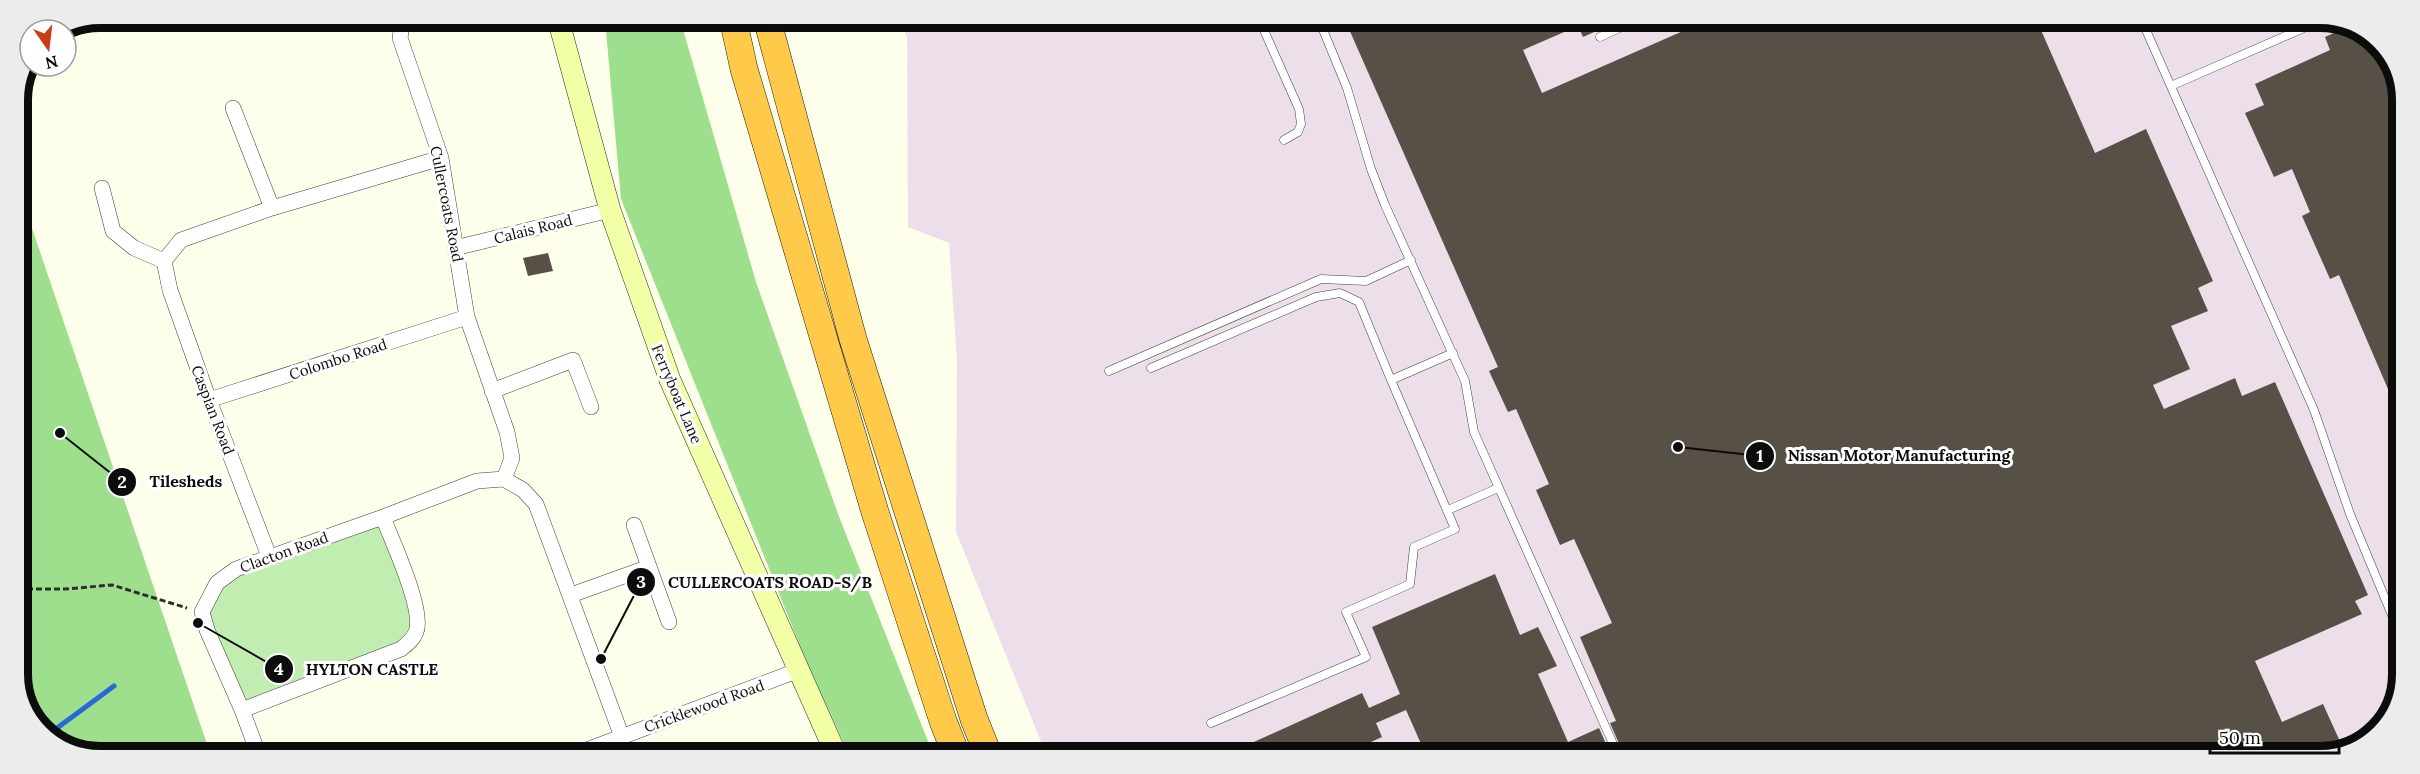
<svg xmlns="http://www.w3.org/2000/svg" width="2420" height="774" font-family="Lora,serif">
<rect width="100%" height="100%" fill="#feffeb"/>
<path fill="#ecdfea" d="M899,19L2341,21L2382,46L2402,94L2399,695L2370,739L2320,756L1046,754L956,532L957,361L949,243L908,227L907,37Z"/>
<path fill="#c1edb1" d="M383,517L417,608L412,640L242,710L204,605L217,583Z"/>
<path fill="#9edf8e" d="M605,19H680L756,282L838,514L933,754H849L808,666L621,199Z
M18,187L210,753H79L38,728L18,680Z"/>
<g fill="none" stroke-linecap="round" stroke-linejoin="round">
<path stroke="#2a67da" stroke-width="5" d="M49,734L114,686"/>
</g>
<path fill="#565047" d="M1345,20H1621L1583,37L1578,26L1523,50L1542,93L1708,20L2037,21L2095,153L2146,129L2213,281L2198,288L2208,311L2171,326L2190,369L2153,385L2164,409L2235,378L2242,396L2275,382L2368,595L2355,601L2362,614L2255,661L2282,722L2323,704L2343,748L2320,756L1624,755L1610,723L1616,721L1580,637L1612,623L1574,539L1560,545L1536,490L1549,484L1516,409L1508,412L1489,371L1498,367Z
M2349,26L2382,46L2402,94L2400,417L2339,275L2330,279L2302,216L2310,212L2292,169L2274,177L2245,113L2264,105L2255,84L2330,50L2325,37Z
M548,253L553,271L528,276L523,258Z
M1495,574L1520,635L1538,627L1557,666L1538,674L1568,742L1599,728L1611,755H1426L1406,710L1376,723L1382,737L1342,755H1225L1362,693L1369,708L1400,694L1372,627Z"/>
<g fill="none" stroke-linecap="round" stroke-linejoin="round">
<g stroke="#3f3f3f" stroke-width="9">
<path id="lane" d="M1259,19L1299,109L1301,124L1298,132L1284,140
M1319,20L1347,88L1371,169L1385,205L1465,381L1474,432L1618,755
M2142,21L2314,410L2350,514L2399,632
M1600,37L1637,20
M2171,86L2320,21
M1151,368L1316,297L1340,293L1359,302L1391,380
M1109,371L1321,279L1366,281L1411,260
M1448,510L1498,488
M1211,723L1366,657L1346,612L1410,584L1414,547L1455,529L1391,380L1453,353"/>
</g>
<g stroke="#3f3f3f" stroke-width="16">
<path id="street" d="M403,18L400,38L441,158L467,317L507,432L512,458L504,479
M233,108L272,208
M102,188L113,231L134,248L164,261
M455,248L610,210
M492,391L573,360L591,407
M209,400L467,317
M634,525L669,622
M269,556L209,400L170,290L164,261L181,240L272,208L441,158
M571,595L649,567
M242,710L401,649C407,644 413,640 416,632C425,611 392,541 383,517
M258,753L242,710L207,630L202,612L217,583L236,569L383,517L477,481L504,479L523,490L536,504L622,737
M576,754L799,670"/>
</g>
<g stroke="#2e2e2e" stroke-width="22">
<path id="secondary" d="M558,19L610,210L670,380L836,754"/>
</g>
<g stroke="#1d1d1d" stroke-width="28">
<path id="highway" d="M733,19L744,69L875,512L943,721L956,754
M767,19L853,339L974,719L988,754"/>
</g>
<path stroke="#2e2e2e" stroke-width="3" stroke-dasharray="6 3" stroke-linecap="butt" d="M18,589H65L112,585L187,608"/>
<use href="#lane" stroke="#fff" stroke-width="8"/>
<use href="#street" stroke="#fff" stroke-width="15"/>
<use href="#secondary" stroke="#f2ffa6" stroke-width="21"/>
<use href="#highway" stroke="#ffca49" stroke-width="27"/>
</g>
<g text-anchor="middle" dominant-baseline="central" stroke-width="6" stroke-linejoin="round" paint-order="stroke">
<g font-size="15" fill="#0c0c0c" stroke="#fff">
<text transform="translate(447 204) rotate(79)">Cullercoats Road</text>
<text transform="translate(533 229) rotate(-14)">Calais Road</text>
<text transform="translate(338 359) rotate(-18)">Colombo Road</text>
<text transform="translate(677 394) rotate(67)">Ferryboat Lane</text>
<text transform="translate(213 410) rotate(69)">Caspian Road</text>
<text transform="translate(284 552) rotate(-20)">Clacton Road</text>
<text transform="translate(704 706) rotate(-20)">Cricklewood Road</text>
</g>
</g>
<path d="M0 0H2420V774H0ZM100 28H2320A72 72 0 0 1 2392 100V674A72 72 0 0 1 2320 746H100A72 72 0 0 1 28 674V100A72 72 0 0 1 100 28Z" fill="#ececec" fill-rule="evenodd"/>
<path fill="none" stroke="#0c0c0c" stroke-width="8" d="M100 28H2320A72 72 0 0 1 2392 100V674A72 72 0 0 1 2320 746H100A72 72 0 0 1 28 674V100A72 72 0 0 1 100 28Z"/>
<path fill="none" stroke="#0c0c0c" stroke-width="2" d="M1678 447L1760 456M60 433L122 482M601 659L641 582M198 623L279 669"/>
<g fill="#0c0c0c" stroke="#fff" stroke-width="2">
<circle cx="1678" cy="447" r="6"/>
<circle cx="60" cy="433" r="6"/>
<circle cx="601" cy="659" r="6"/>
<circle cx="198" cy="623" r="6"/>
<circle cx="1760" cy="456" r="15"/>
<circle cx="122" cy="482" r="15"/>
<circle cx="641" cy="582" r="15"/>
<circle cx="279" cy="669" r="15"/>
</g>
<g font-size="18" text-anchor="middle" font-weight="bold" fill="#fff">
<text x="1760" y="462">1</text>
<text x="122" y="488">2</text>
<text x="641" y="588">3</text>
<text x="279" y="675">4</text>
</g>
<g font-size="16" text-anchor="middle" font-weight="bold" fill="#0c0c0c" stroke="#fff" stroke-width="6" stroke-linejoin="round" paint-order="stroke">
<text x="1899" y="461">Nissan Motor Manufacturing</text>
<text x="186" y="487">Tilesheds</text>
<text x="770" y="588">CULLERCOATS ROAD-S/B</text>
<text x="372" y="675">HYLTON CASTLE</text>
</g>
<g transform="translate(48 48) rotate(166)"><circle r="28" fill="#ffffff" stroke="#9e9e9e" stroke-width="1.5"/>
<path d="M0-4.5L10 22L0 15L-10 22Z" fill="#c93c17"/>
<text y="-9" font-size="16" font-weight="bold" text-anchor="middle" fill="#0c0c0c">N</text>
</g>
<path d="M2210 744v9h129v-9" fill="none" stroke="#0c0c0c" stroke-width="3"/>
<text x="2219" y="744" font-size="18" fill="#0c0c0c" stroke="#ffffff" stroke-width="4.5" paint-order="stroke">50 m</text>
</svg>
